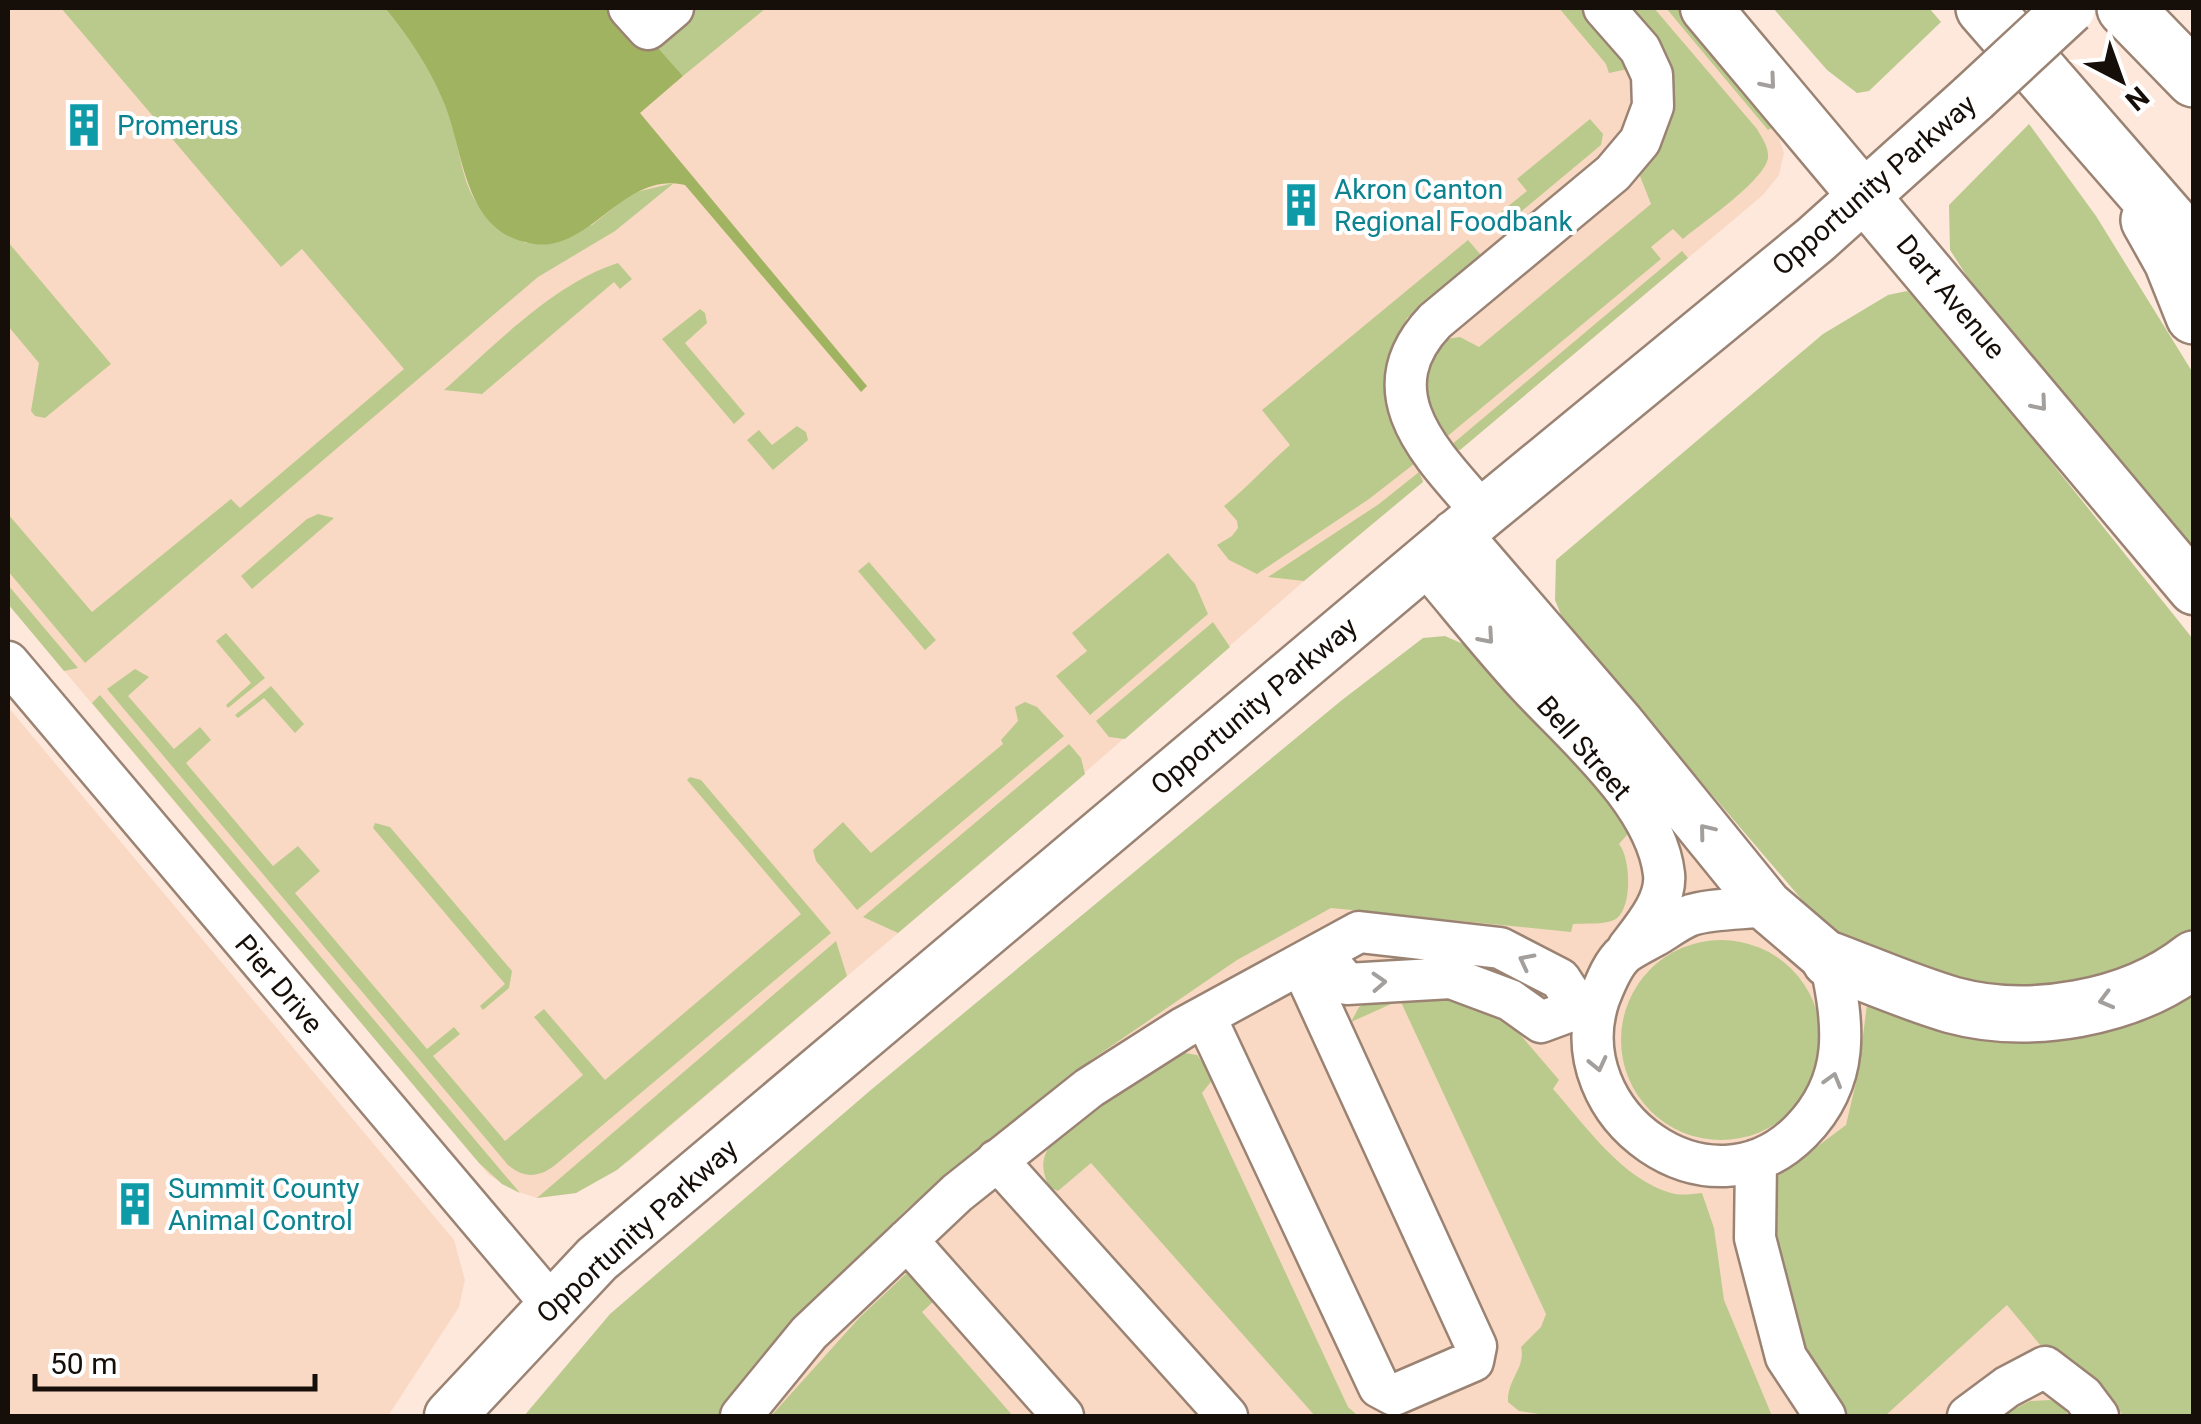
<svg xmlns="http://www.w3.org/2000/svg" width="2201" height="1424" font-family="Roboto,sans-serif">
<rect width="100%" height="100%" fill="#fde8db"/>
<path fill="#fad9c4" d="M8,8H1678L1775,126L1784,153L1779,175L1763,195L1304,581L995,851L629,1161L576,1193L537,1198L516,1191L489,1175L8,604Z
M1511,631L1718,862L1909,998L2193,1416H559Z
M8,707L454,1240L465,1280L459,1307L388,1416H8Z"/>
<path fill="#baca8d" d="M61,8H385C408,36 430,66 444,100C469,165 452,206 526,243L592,225L632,193L674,183L615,231L538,277L85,663L8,571V514L92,612L231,499L240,508L404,369L302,249L281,267Z
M615,8H766L683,76L644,32Z
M1559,8H1581L1620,53L1628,69L1609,73L1606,64Z
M1628,8H1654L1757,129C1762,138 1769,147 1768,158C1764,181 1702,223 1683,239L1673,229L1651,247L1661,259L1444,439C1418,410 1423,369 1445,339L1460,337L1479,347L1651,204L1638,171C1654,138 1686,96 1669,58C1661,39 1642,23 1628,8Z
M1666,8H1678L1775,126L1768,130Z
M1773,8H1929L1941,22L1869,91L1857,93L1827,70Z
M1590,119L1603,134L1601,145L1499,230L1491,220L1527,191L1517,179Z
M2029,124L2096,216L2193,373V548L1997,323L1950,250L1949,205Z
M1468,240L1481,255L1407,318L1394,347L1389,412L1394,429L1414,464L1369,499L1257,574L1229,560L1217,545L1232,536L1238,528L1237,521L1224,506C1248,487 1267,465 1290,445L1262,410Z
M8,242L111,364L45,418L35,416L31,411L39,363L8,326Z
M1682,251L1688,258L1460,450L1450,446Z
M618,263L632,279L620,289L614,282L482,394L444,390C494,346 554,283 618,263Z
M1907,291L1922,301L2193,639V936L2151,963L1999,1001L1861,951L1820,921L1563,620L1555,600L1556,560L1823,334L1888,295Z
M700,309L705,313L707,323L685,343L745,414L734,424L662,339Z
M797,426L806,432L808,440L773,470L747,440L759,430L772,445Z
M1419,472L1423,482L1304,581L1268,577L1379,504Z
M318,514L334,518L252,589L241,576L307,519Z
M1168,553L1195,584L1208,614L1090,715L1056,676L1087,651L1072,633Z
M869,562L936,640L925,650L858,571Z
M8,585L78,668L64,671L8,604Z
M1213,622L1230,647L1125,739L1109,737L1096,721Z
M226,633L265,678L228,708L226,705L251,683L216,641Z
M1445,636L1486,654L1634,827L1619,844C1631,858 1633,911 1614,920C1604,925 1584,923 1573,924L1571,932L1331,908L1237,960L1091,1060L907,1209L790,1329L717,1416H524L610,1314L872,1089L1342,700L1423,638Z
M135,669L149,677L128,696L174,749L200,727L211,740L186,763L273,866L298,846L320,871L295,893L427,1049L454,1027L460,1034L433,1056L505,1141L583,1075L534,1017L544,1009L605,1080L801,914L687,780L690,777L701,780L831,933L554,1166C538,1178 523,1178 508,1165L107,689Z
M271,686L304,724L295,733L264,698L238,718L235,715Z
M100,695L520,1193L502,1184L479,1163L92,703Z
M1025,702L1037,707L1064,736L857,910L816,861L813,850L843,822L871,853L1003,744L1001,740L1018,721L1015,707Z
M1069,744L1081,758L1085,774L898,933L863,917Z
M375,823L390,827L512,971L509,988L483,1010L480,1006L505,984L373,828Z
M1621 1040a100 100 0 1 1 200 0a100 100 0 1 1-200 0Z
M836,941L847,976L617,1170L576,1193L537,1198Z
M2193,984V1416H2124L2081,1367L2041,1346L2007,1305L1885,1416H1838L1809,1372L1771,1228V1181L1846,1125L1858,1074L1868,997Z
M1386,989L1443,992L1523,1024L1518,1032L1559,1080L1553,1089C1586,1126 1622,1179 1671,1193C1681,1196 1692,1194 1702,1193L1714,1228L1724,1300L1772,1416H1552L1519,1411L1508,1402C1507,1379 1526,1368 1521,1347L1541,1327L1546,1314L1400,1000L1351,1022L1359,1007Z
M1185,1053L1197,1055L1214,1078L1202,1093L1348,1407L1356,1414L1368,1416H1315L1091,1163L1058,1191L1049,1187C1042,1170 1040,1160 1051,1144L1167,1056Z
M909,1271L936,1299L922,1312L1013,1416H771L860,1317Z
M2050,1400L2062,1405L2069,1416H2001L2030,1401Z"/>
<path fill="#a0b360" d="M385,8H615L644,32L683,76L640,113L867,386L861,392L685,185C624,170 591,252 534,244C461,234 465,148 442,98C428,65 408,36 385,8Z"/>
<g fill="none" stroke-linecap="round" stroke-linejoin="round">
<g stroke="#9b8374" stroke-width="45">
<path id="minor" d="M629,8L648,29L673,8
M1483,513C1434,456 1366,394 1435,321L1613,173L1640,141L1653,106L1652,75L1640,49L1604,8
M1424,563C1459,604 1492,646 1528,685C1574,735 1656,803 1664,874C1667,901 1643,928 1628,948
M8,662L552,1305
M1767,906C1744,909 1714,908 1691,915C1680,919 1668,928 1658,934C1648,940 1635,946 1625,953C1612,964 1605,984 1599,999C1560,1115 1710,1224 1801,1131C1851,1080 1844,1025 1830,960
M1321,953L1347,984L1451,978L1510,1000L1541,1022L1579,1008L1596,1010
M1205,1016L1379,1387L1394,1395L1473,1361L1476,1346L1301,964
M997,1160L1227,1416
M1756,1160L1755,1238L1786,1357L1825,1416
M907,1240L1063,1416
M741,1416L809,1333L957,1193L1089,1088L1183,1028L1359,932L1500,948L1560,979L1579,1008
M1968,1416L2007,1387L2045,1367L2083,1396L2098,1416"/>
</g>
<g stroke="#9b8374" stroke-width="55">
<path id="major" d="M1706,8L2194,589
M1456,535L1619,724L1767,906L1830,960
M450,1416L597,1259L1483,513L1815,240L1973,98"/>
</g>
<g stroke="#9b8374" stroke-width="60">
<path id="highway" d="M1984,8L2194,249
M2125,8L2194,79
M2149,220L2172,261L2194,316
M1830,960C1870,975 1911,993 1952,1005C2029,1026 2131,1009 2194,959"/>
</g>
<use href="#minor" stroke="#fff" stroke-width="40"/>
<use href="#major" stroke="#fff" stroke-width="50"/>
<use href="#highway" stroke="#fff" stroke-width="55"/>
<g stroke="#9b8374" stroke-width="55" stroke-linecap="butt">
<path id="major-bridge" d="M1973,98L2070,8"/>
</g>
<use href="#major-bridge" stroke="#fff" stroke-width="50"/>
</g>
<defs><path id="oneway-chevron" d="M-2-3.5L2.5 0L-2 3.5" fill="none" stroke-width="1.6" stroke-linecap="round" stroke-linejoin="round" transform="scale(2.5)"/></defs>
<g stroke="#a29f9c">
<use href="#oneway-chevron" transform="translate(1769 82) rotate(50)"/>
<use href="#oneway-chevron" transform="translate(2040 404) rotate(50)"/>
<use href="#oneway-chevron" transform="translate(1487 637) rotate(49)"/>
<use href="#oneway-chevron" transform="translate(1706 831) rotate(-129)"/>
<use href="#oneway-chevron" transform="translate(1526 961) rotate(-153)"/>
<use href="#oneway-chevron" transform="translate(1379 982) rotate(-3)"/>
<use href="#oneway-chevron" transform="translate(2106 1000) rotate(165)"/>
<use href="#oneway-chevron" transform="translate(1598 1064) rotate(77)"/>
<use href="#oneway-chevron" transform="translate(1833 1080) rotate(-74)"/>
</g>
<defs>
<g id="building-bare" transform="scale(3.45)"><path d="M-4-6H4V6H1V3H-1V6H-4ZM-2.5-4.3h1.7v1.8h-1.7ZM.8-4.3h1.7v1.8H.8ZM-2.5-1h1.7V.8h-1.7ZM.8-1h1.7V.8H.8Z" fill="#0f9aa8" stroke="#fff" stroke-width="2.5" paint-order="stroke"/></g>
</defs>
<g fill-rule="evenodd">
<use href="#building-bare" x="84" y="125"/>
<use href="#building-bare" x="1301" y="205"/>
<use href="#building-bare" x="135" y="1204"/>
</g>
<g text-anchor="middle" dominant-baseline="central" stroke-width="8" stroke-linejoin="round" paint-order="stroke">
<g font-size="28" fill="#0d838f" stroke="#fff" text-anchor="start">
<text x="117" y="125">Promerus</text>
<text x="1334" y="189">Akron Canton<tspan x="1334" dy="32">Regional Foodbank</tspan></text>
<text x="168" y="1188">Summit County<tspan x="168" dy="32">Animal Control</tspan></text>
</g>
<g font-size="28" fill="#160e08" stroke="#fff">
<text transform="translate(1874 185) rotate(-41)">Opportunity Parkway</text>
<text transform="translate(1951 297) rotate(50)">Dart Avenue</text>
<text transform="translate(1254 706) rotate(-40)">Opportunity Parkway</text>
<text transform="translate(1584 748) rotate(49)">Bell Street</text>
<text transform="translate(279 984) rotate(50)">Pier Drive</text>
<text transform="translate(637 1231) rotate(-42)">Opportunity Parkway</text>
</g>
</g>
<rect width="2201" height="1424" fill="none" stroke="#160e08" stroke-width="20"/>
<g transform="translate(2121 80) rotate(139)" stroke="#ffffff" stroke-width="8" paint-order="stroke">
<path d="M0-8L18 38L0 25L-18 38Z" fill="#160e08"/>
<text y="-15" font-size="28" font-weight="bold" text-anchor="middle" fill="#160e08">N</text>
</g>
<path d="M35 1374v15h280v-15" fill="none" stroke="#160e08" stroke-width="5"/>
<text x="50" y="1374" font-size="30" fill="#160e08" stroke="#ffffff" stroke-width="8" paint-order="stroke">50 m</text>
</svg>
